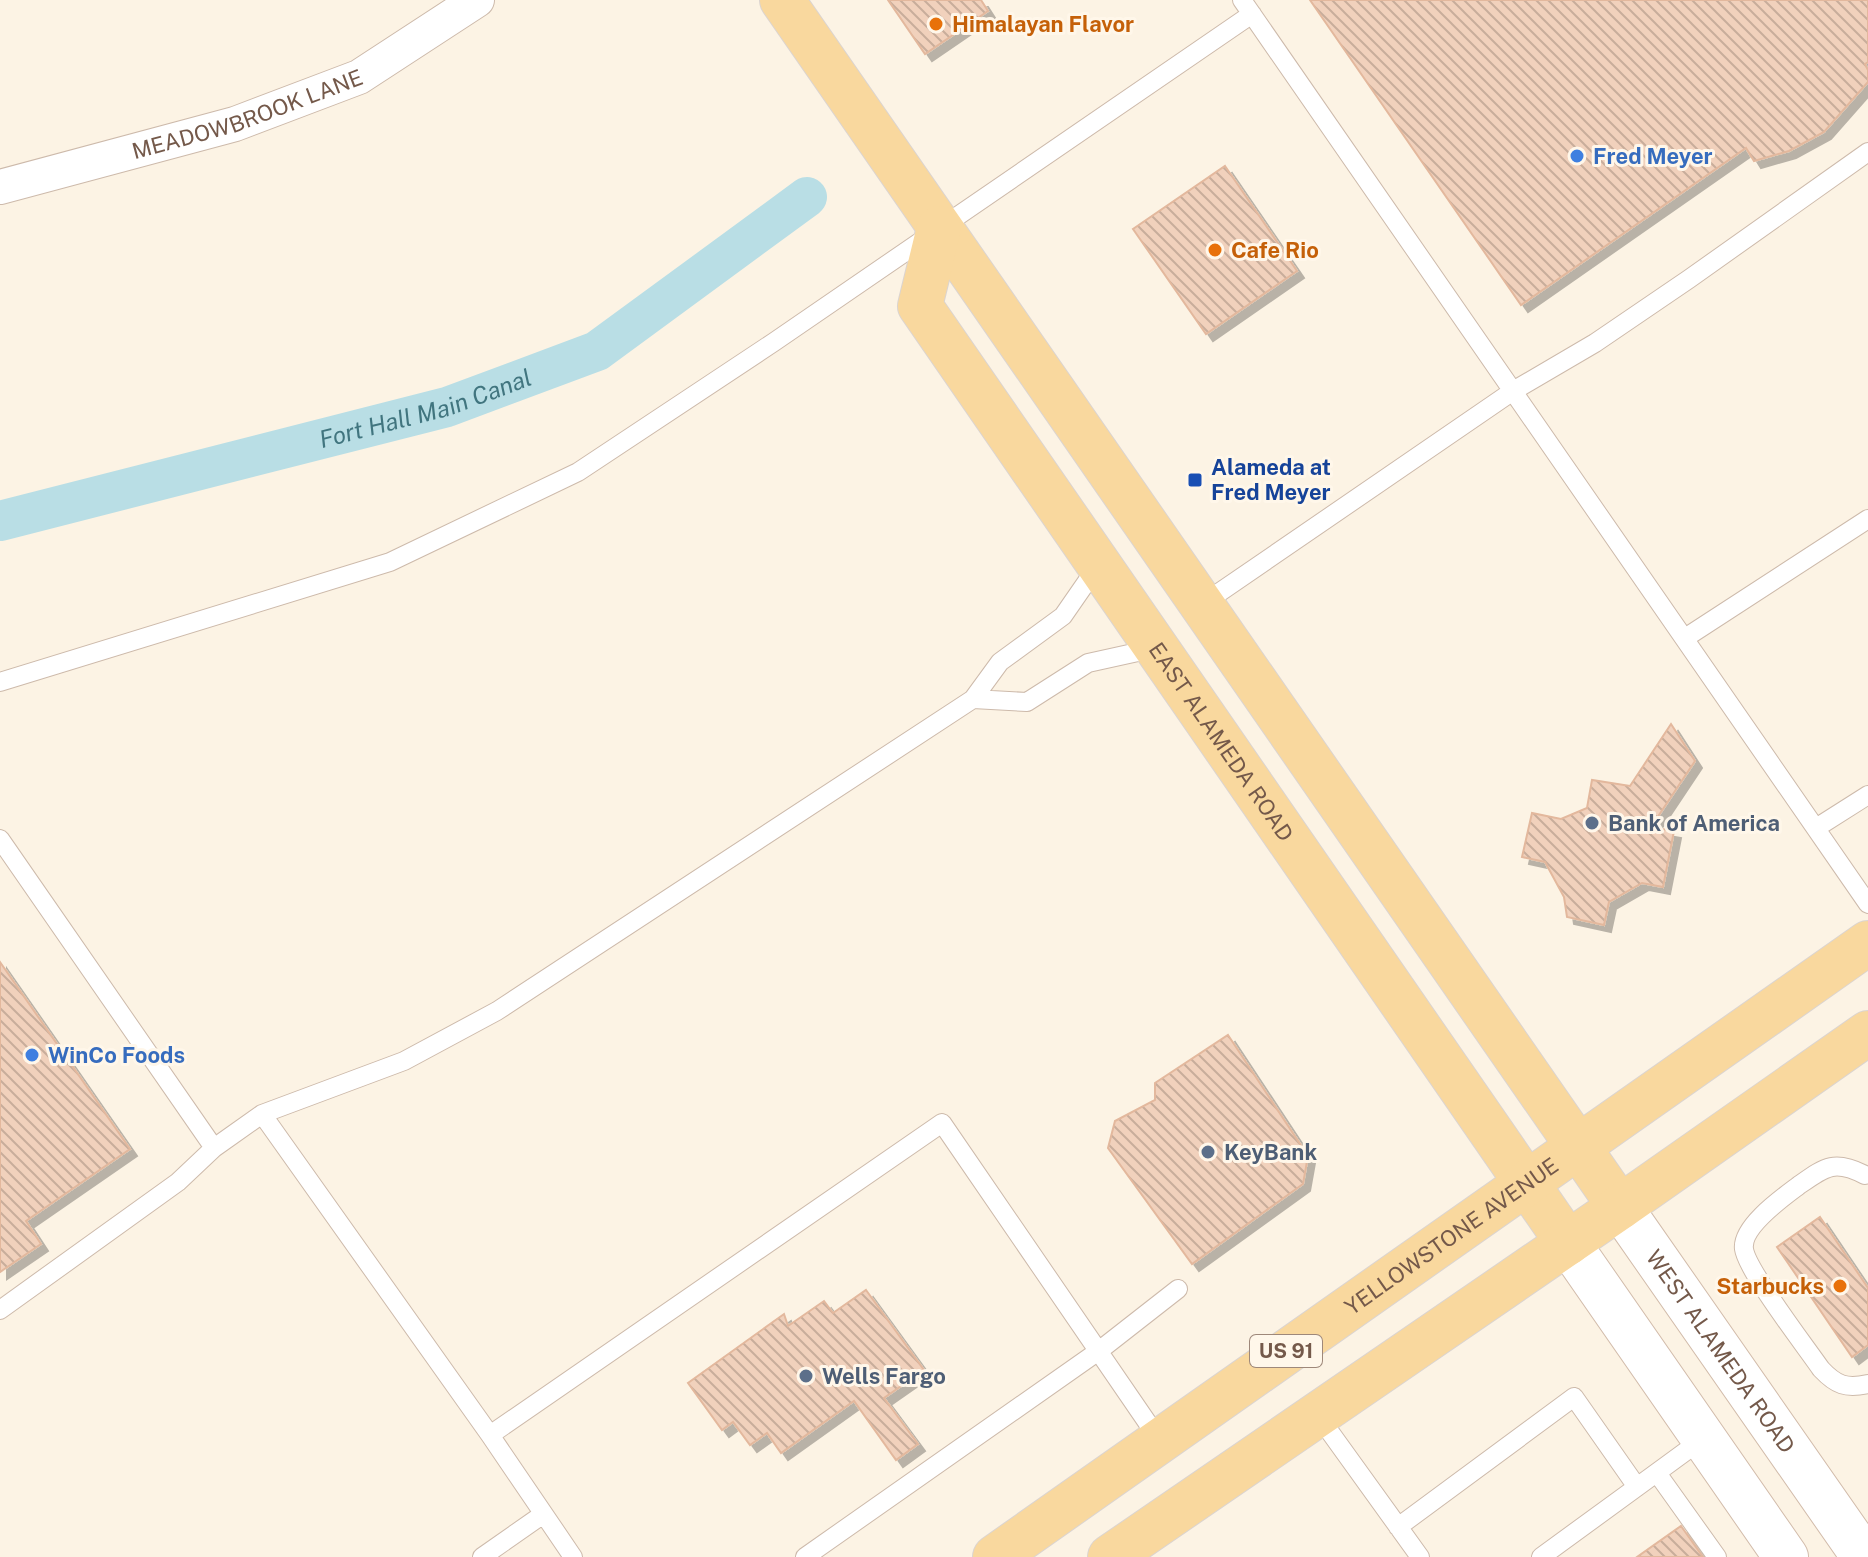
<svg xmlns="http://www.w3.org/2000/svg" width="1868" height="1557" font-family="'Public Sans',sans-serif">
<defs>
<pattern id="building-back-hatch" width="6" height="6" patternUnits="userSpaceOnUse" patternTransform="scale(2)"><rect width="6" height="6" fill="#f1d1bc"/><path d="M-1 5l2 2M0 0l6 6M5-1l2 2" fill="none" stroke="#c8ad9b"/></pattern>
<filter id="shadow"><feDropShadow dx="7" dy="7" stdDeviation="0" flood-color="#0004"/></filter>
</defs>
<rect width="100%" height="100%" fill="#fcf3e4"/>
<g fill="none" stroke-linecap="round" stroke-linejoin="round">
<path stroke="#b9dee5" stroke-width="40" id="s1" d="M0,521L447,407L597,351L807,197"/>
</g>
<path fill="url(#building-back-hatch)" stroke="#e3b89d" stroke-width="2" filter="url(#shadow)" d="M888,0H981L988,11L925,54Z
M1310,0H1868V62L1865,64L1868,70V82L1824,132L1789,151L1754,161L1746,148L1521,305Z
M1225,166L1297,271L1206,334L1133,229Z
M1671,724L1695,761L1651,827L1674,831L1663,887L1642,883L1609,902L1604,925L1567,917L1564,897L1545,862L1522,857L1532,813L1561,819L1587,808L1592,780L1630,786Z
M0,962L130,1149L26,1221L41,1244L0,1272Z
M1228,1035L1308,1156L1303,1184L1192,1264L1108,1148L1115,1121L1155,1100V1083Z
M1820,1217L1868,1288V1345L1852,1357L1777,1247Z
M866,1290L924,1370L884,1398L918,1444L896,1460L854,1401L781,1453L767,1433L750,1445L733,1422L722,1430L688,1383L784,1314L788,1326L824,1301L833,1313Z
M1681,1526L1703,1557H1637Z"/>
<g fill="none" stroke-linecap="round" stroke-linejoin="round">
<g stroke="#cdbaab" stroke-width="20">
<path id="service" d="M1242,0L1868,904
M1201,605L1513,391L1595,343L1689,279L1868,152
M1685,638L1868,519
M0,682L390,562L578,472L774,342L1252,14
M973,699L1027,702L1088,663L1156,648
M1816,828L1868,795
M0,839L214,1148
M262,1114L490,1435L573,1557
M1865,1175C1834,1159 1825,1167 1798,1186C1782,1198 1741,1227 1744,1249C1747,1271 1806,1347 1821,1369C1836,1385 1846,1389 1868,1384
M0,1310L178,1182L214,1148L262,1114L404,1061L497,1011L973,699L1000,662L1063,616L1099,564
M1317,1414L1420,1557
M490,1435L942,1123L1160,1441
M1657,1473L1717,1557
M1398,1527L1574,1397L1637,1487L1704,1438
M482,1557L542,1515
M805,1557L1100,1350L1178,1289
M1541,1557L1637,1487"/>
</g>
<g stroke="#cdbaab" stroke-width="36">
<g id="minor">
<path id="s2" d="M0,187L235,124L359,77L477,0"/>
</g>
</g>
<g stroke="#d2bcab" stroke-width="46">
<g id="secondary">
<path id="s3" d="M1620,1207L1864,1557"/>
<path d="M1568,1243L1786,1557"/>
</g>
</g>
<g stroke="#dbd4d0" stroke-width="46">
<g id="primary">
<path d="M782,0L1620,1207"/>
<path id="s4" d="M939,228L920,306L1568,1243"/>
<path id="s5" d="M995,1557L1868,943"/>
<path d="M1110,1557L1620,1207L1868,1033"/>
</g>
</g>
<use href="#service" stroke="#fff" stroke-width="18"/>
<use href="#minor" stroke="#fff" stroke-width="34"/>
<use href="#secondary" stroke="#fff" stroke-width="44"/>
<use href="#primary" stroke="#f9d89e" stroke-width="44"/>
</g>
<g fill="#e8710a" stroke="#fff7ea" stroke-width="3">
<circle cx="936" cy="24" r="8"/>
<circle cx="1215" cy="250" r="8"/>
<circle cx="1840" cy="1286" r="8"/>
</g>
<g fill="#3f7fe0" stroke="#fff7ea" stroke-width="3">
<circle cx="1577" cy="156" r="8"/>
<circle cx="32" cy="1055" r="8"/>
</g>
<rect fill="#1a4fb4" stroke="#fff7ea" stroke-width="3" x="1187" y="472" width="16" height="16" rx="4"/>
<g fill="#5c6f8a" stroke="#fff7ea" stroke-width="3">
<circle cx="1592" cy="823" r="8"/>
<circle cx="1208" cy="1152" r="8"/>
<circle cx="806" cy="1376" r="8"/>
</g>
<g text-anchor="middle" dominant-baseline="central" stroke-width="6" stroke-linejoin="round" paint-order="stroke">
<rect fill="#fff7ea" stroke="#9e887a" stroke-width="2" x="1250" y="1335" width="72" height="32" rx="6"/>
<g font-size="20" font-weight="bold" fill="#74594a">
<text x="1286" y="1351">US 91</text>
</g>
<g font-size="22" font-weight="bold" fill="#c56008" stroke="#fff7ea" text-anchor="start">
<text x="952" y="24">Himalayan Flavor</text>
<text x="1231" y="250">Cafe Rio</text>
<text x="1824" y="1286" text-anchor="end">Starbucks</text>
</g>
<g font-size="22" fill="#74594a" stroke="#fff7ea">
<text stroke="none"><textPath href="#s2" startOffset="258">MEADOWBROOK LANE</textPath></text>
<text stroke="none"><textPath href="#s4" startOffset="610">EAST ALAMEDA ROAD</textPath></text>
<text stroke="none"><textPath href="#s5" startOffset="558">YELLOWSTONE AVENUE</textPath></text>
<text stroke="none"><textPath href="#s3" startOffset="176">WEST ALAMEDA ROAD</textPath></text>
</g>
<g font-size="22" font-weight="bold" fill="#366cbe" stroke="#fff7ea" text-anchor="start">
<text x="1593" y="156">Fred Meyer</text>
<text x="48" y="1055">WinCo Foods</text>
</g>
<g font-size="22" font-weight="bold" fill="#164399" stroke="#fff7ea" text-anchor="start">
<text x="1211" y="467">Alameda at<tspan x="1211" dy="25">Fred Meyer</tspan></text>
</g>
<g font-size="22" font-weight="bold" fill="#4e5e75" stroke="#fff7ea" text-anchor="start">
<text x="1608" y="823">Bank of America</text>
<text x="1224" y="1152">KeyBank</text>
<text x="822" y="1376">Wells Fargo</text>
</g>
<g font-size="24" font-style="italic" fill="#41757f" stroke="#fff7ea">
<text stroke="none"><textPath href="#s1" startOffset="440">Fort Hall Main Canal</textPath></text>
</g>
</g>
</svg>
